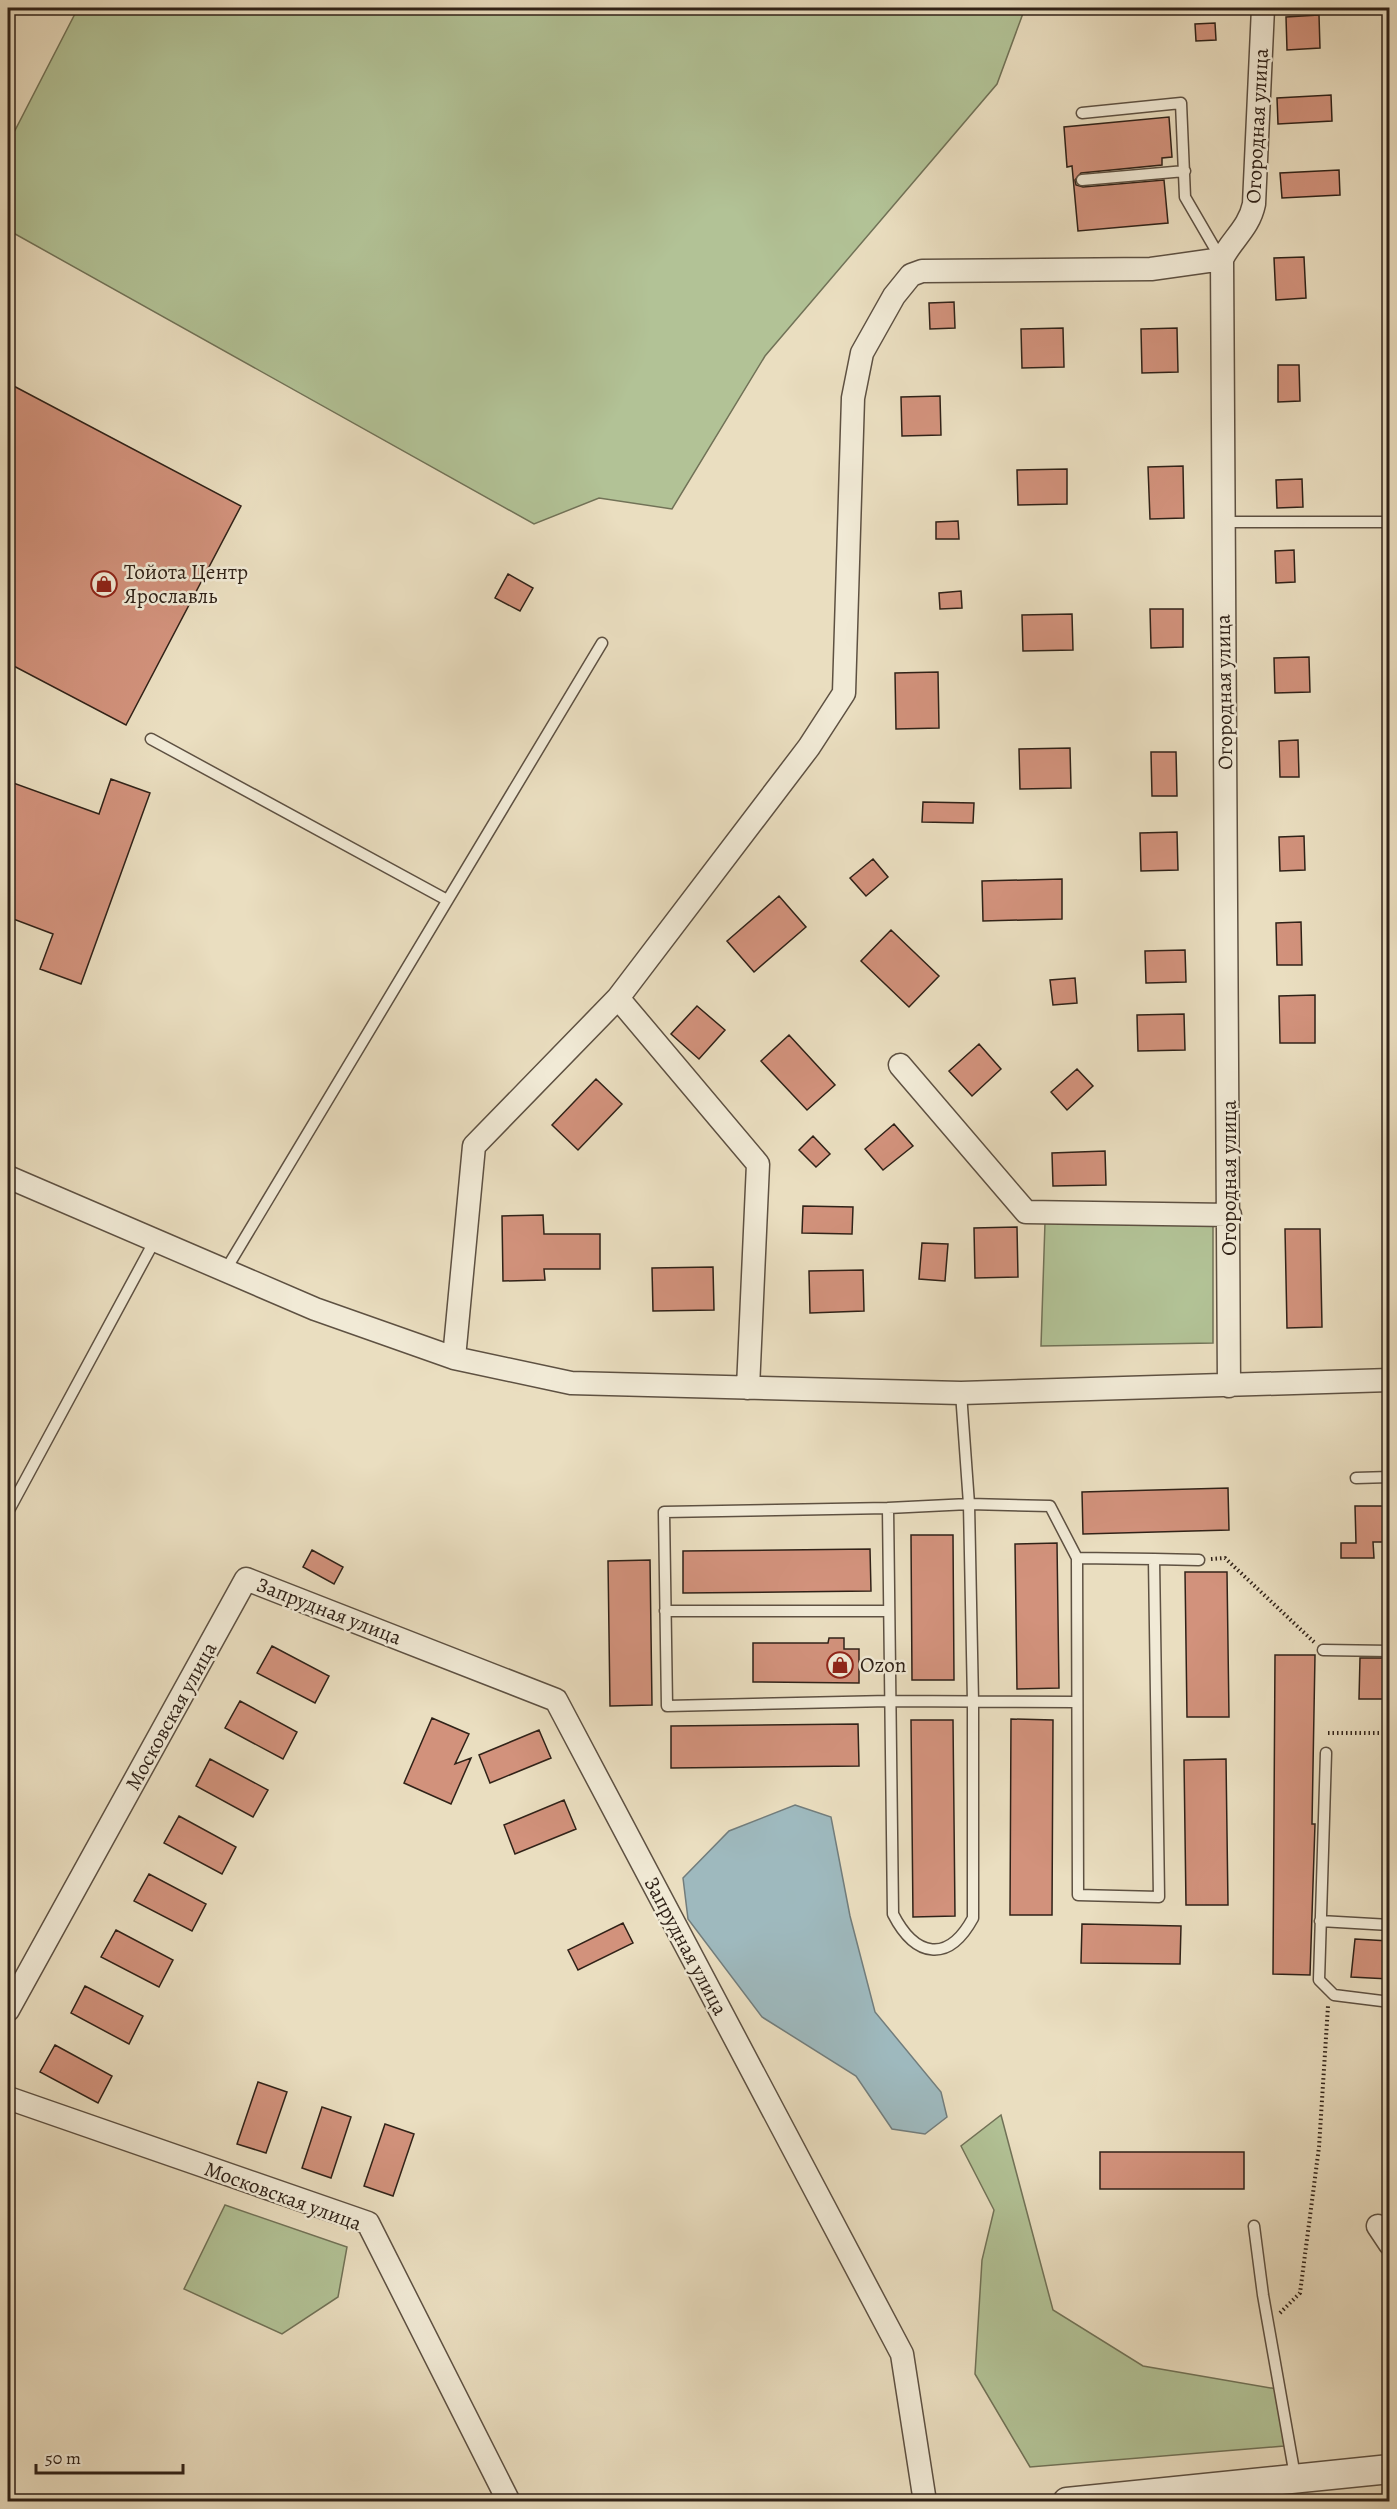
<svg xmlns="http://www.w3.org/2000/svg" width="1397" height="2509" font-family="Alegreya,serif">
<rect width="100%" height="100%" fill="#eadec0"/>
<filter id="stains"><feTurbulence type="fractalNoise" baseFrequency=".00333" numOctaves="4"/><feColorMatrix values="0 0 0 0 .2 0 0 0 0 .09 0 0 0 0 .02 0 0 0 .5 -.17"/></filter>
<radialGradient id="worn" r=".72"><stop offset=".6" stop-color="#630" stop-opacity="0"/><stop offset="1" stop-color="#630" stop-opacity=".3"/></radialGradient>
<path fill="#b2c296" stroke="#717257" stroke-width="1.5" d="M78,8H1025L997,84L765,356L672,509L599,498L534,524L8,230V144Z
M1045,1222H1213V1343L1041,1346Z
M1001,2115L1053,2310L1143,2366L1277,2389L1284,2446L1030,2467L975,2374L982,2260L994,2210L961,2146Z
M225,2205L347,2247L338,2297L282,2334L184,2289Z"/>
<path fill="#9eb9be" stroke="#727d7c" stroke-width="1.5" d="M795,1805L831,1817L850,1916L875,2012L941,2092L947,2117L925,2134L892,2129L856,2076L762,2017L688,1919L683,1878L729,1831Z"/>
<path fill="#d2927c" stroke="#302218" stroke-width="1.5" d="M1319,15L1320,48L1287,50L1286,17Z
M1215,23L1216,40L1196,41L1195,24Z
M1331,95L1332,121L1278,124L1277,98Z
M1169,117L1172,157L1162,158V165L1081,173L1075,180L1076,185L1083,187L1164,180L1168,223L1078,231L1072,166L1067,167L1064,127Z
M1339,170L1340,195L1282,198L1280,173Z
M1304,257L1306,298L1276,300L1274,258Z
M954,302L955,328L930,329L929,303Z
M1063,328L1064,367L1022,368L1021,329Z
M1177,328L1178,372L1142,373L1141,329Z
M1278,365H1299L1300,401L1278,402Z
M8,383L241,506L126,725L8,663Z
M940,396L941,435L902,436L901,397Z
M1183,466L1184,518L1150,519L1148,467Z
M1067,469V504L1018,505L1017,470Z
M1302,479L1303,507L1277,508L1276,480Z
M958,521L959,539H936V522Z
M1294,550L1295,582L1276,583L1275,551Z
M508,574L533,588L520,611L495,598Z
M961,591L962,608L940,609L939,593Z
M1150,609H1183V647L1151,648Z
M1072,614L1073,650L1023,651L1022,615Z
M1309,657L1310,692L1275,693L1274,658Z
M938,672L939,728L896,729L895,673Z
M1298,740L1299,777H1280L1279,741Z
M1070,748L1071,788L1020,789L1019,749Z
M1151,752H1176L1177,796H1152Z
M111,779L150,793L81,984L40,969L53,934L8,917V781L99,814Z
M923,802L974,803L973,823L922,822Z
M1177,832L1178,870L1141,871L1140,833Z
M1304,836L1305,870L1280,871L1279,837Z
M873,859L888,877L866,896L850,878Z
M1062,879V919L983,921L982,881Z
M779,896L806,927L754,972L727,941Z
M1301,922L1302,965H1277L1276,923Z
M891,930L939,976L909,1007L861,961Z
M1185,950L1186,982L1146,983L1145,951Z
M1075,978L1077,1003L1053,1005L1050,980Z
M1315,995V1043H1280L1279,996Z
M697,1006L725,1030L699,1059L671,1034Z
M1184,1014L1185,1050L1138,1051L1137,1015Z
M789,1035L835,1085L807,1110L761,1061Z
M979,1044L1001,1069L972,1096L949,1071Z
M1077,1069L1093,1086L1067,1110L1051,1092Z
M596,1079L622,1104L578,1150L552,1125Z
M894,1124L913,1146L883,1170L865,1149Z
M813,1136L830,1154L816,1167L799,1150Z
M1105,1151L1106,1185L1053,1186L1052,1153Z
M803,1206L853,1207L852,1234L802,1233Z
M543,1215L544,1234H600V1269H544L545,1280L503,1281L502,1216Z
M1017,1227L1018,1277L975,1278L974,1228Z
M1285,1229H1320L1322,1327L1287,1328Z
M922,1243L948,1244L945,1281L919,1279Z
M713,1267L714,1310L653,1311L652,1268Z
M863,1270L864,1311L810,1313L809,1271Z
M1228,1488L1229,1530L1083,1534L1082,1492Z
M1355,1506H1389V1542H1373L1374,1558H1341V1543H1356Z
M911,1535H953L954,1680H912Z
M1057,1543L1059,1688L1017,1689L1015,1544Z
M870,1549L871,1591L683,1593V1551Z
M312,1550L343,1567L334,1584L303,1567Z
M650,1560L652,1705L610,1706L608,1561Z
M1185,1572H1227L1229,1717H1187Z
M829,1638H844V1649H859V1683L753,1682V1643H828Z
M272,1646L329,1676L315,1703L257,1673Z
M1275,1655H1315L1312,1824H1315L1310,1975L1273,1974Z
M1360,1658H1389V1699H1359Z
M240,1701L297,1732L283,1759L225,1728Z
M432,1718L469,1734L455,1764L471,1758L451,1804L404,1783Z
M1011,1719L1053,1720L1052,1915H1010Z
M911,1720H953L955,1916L913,1917Z
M858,1724L859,1766L671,1768V1726Z
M539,1730L551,1758L490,1783L479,1755Z
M210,1759L268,1790L253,1817L196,1786Z
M1226,1759L1228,1905H1186L1184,1760Z
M564,1800L576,1829L515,1854L504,1825Z
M179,1816L236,1847L222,1874L164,1843Z
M149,1874L206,1904L192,1931L134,1901Z
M623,1923L633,1943L578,1970L568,1950Z
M1082,1924L1181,1926L1180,1964L1081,1963Z
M116,1930L173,1960L159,1987L101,1957Z
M1355,1939L1389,1941V1979L1351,1977Z
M85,1986L143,2016L129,2044L71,2013Z
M55,2045L112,2076L98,2103L40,2072Z
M258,2082L287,2092L266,2153L237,2144Z
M322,2107L351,2117L331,2178L302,2168Z
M385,2124L414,2134L393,2196L364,2186Z
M1100,2152H1244V2189H1100Z"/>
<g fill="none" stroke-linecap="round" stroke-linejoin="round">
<g stroke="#5e5142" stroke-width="13">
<path id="service" d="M1082,113L1181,103L1185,197L1221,259
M1082,180L1185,171
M1222,522H1390
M151,739L447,900
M225,1271L602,643
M961,1393L969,1504L1050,1506L1077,1558L1154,1559L1159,1897L1078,1895L1077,1558
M1356,1478L1390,1477
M969,1504L973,1702V1918C948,1964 915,1957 893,1914L888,1508Z
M888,1508L664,1512L667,1706L889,1701L1077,1702
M8,1512L155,1240
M1154,1559L1199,1560
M665,1611H888
M1323,1650L1390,1651
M1326,1753L1319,1980L1334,1995L1390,2002
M1320,1921L1390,1925
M1254,2226L1263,2295L1295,2476"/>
</g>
<g stroke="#5e5142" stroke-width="25">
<path id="minor" d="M618,998L758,1164L748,1388
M900,1065L1026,1212L1230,1215
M8,1177L315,1309L454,1358L571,1383L961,1393L1390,1380
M454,1358L474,1146L618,998L809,747L844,693L853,398L862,353L894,296L911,275L922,271L1151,269L1222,259
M1229,1386L1222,259C1232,239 1249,228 1254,204L1263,8
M8,2010L246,1579L556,1700L902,2354L925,2502
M8,2098L368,2223L509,2502
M1378,2226L1390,2244"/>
</g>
<g stroke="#5e5142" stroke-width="31">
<path id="tertiary" d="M1067,2502L1390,2469"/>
</g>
<path stroke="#302218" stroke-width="4" stroke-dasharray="1.5 3" stroke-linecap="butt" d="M1211,1559L1225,1558L1314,1642
M1328,1733H1390
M1280,2313L1300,2293L1319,2147L1328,2006"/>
<use href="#service" stroke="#f1ead6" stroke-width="10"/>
<use href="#minor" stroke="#f1ead6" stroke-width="22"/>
<use href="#tertiary" stroke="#f1ead6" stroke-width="28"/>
</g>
<defs>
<g id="shop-ring" transform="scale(1.35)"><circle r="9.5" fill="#f1ead6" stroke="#8f2418" stroke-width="1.5"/><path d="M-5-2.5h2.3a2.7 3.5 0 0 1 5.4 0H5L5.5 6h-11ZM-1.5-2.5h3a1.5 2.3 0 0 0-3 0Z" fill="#8f2418"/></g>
</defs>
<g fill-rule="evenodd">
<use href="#shop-ring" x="104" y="584"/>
<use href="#shop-ring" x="840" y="1665"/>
</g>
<g text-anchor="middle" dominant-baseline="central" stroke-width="5" stroke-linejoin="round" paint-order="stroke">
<g font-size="21" fill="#302218" stroke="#f1ead6">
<text transform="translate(1257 126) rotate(-87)">Огородная улица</text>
<text transform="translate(1224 692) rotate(-91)">Огородная улица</text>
<text transform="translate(1229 1178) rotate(-90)">Огородная улица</text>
<text transform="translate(329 1611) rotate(21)">Запрудная улица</text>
<text transform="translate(171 1716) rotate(-61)">Московская улица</text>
<text transform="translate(686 1946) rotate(62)">Запрудная улица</text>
<text transform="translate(283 2196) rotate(20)">Московская улица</text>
</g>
<g font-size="21" fill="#302218" stroke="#f1ead6" text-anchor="start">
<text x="124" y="572">Тойота Центр<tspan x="124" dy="24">Ярославль</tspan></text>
<text x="860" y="1665">Ozon</text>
</g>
</g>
<rect width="1397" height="2509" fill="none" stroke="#eadec0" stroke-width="30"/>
<rect x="9" y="9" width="1379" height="2491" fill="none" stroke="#302218" stroke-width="3"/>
<rect x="15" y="15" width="1367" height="2479" fill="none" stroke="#302218" stroke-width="1.5"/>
<path d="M36 2464v9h147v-9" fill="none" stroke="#302218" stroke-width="3"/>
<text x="45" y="2464" font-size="18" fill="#302218" stroke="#f1ead6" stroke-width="4.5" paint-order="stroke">50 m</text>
<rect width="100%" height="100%" filter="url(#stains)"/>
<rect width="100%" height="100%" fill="url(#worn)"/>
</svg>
